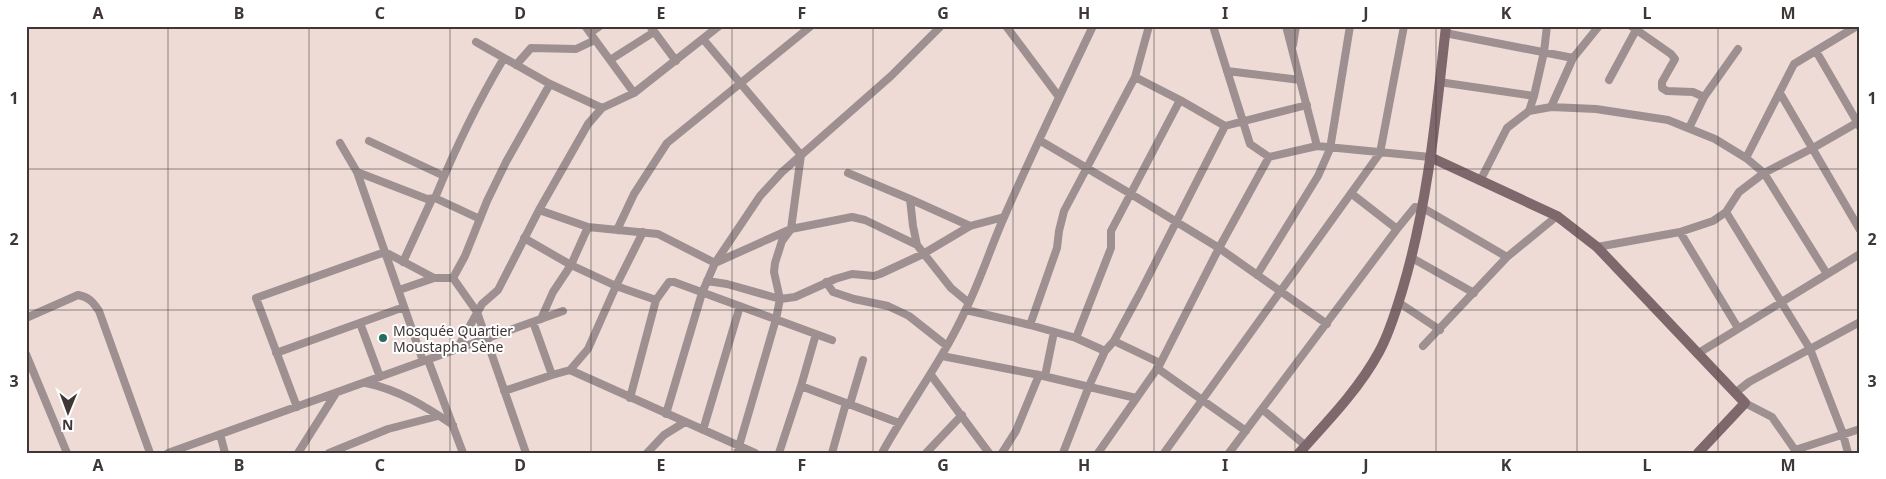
<svg xmlns="http://www.w3.org/2000/svg" width="1886" height="479" font-family="'Noto Sans',sans-serif">
<rect width="100%" height="100%" fill="#eedbd6"/>
<g fill="none" stroke-linecap="round" stroke-linejoin="round">
<path stroke="#9e8f91" stroke-width="8" d="M585,26L634,93
M650,26L676,61
M1006,26L1059,97
M1213,26L1250,144L1269,157L1317,146L1430,157
M1286,26L1317,146
M1631,26L1671,54L1675,59L1662,82V88L1667,91L1693,92L1704,97
M590,33L600,26
M1445,33L1573,58
M703,39L801,155L791,229L782,241L775,263L774,272L780,299L776,319L737,453
M476,42L550,84L602,108
M1293,45L1296,26
M1816,51L1860,127
M610,60L654,32
M516,65L531,48L576,49L595,40
M1227,71L1300,80
M1135,77L1180,100L1225,126L1307,105
M1609,80L1636,30
M1439,82L1534,96
M1780,93L1860,230
M1551,107L1573,58L1599,26
M1529,111L1551,107L1596,109L1668,120L1715,139L1746,158
M1689,128L1704,97L1738,49
M1039,140L1131,194L1219,248L1327,324
M369,141L444,176
M340,143L357,172L423,361
M357,172L427,199L435,198L480,219
M848,173L910,199L970,226
M1480,181L1507,128L1529,111L1534,96L1544,52L1547,26
M1352,194L1397,229
M435,198C455,149 477,103 504,58
M910,199L913,226L917,245L951,288L969,303
M539,210L588,227L658,234L715,263
M1726,212L1810,349L1843,434L1848,453
M617,230L634,194L667,143L811,26
M1680,232L1738,328
M524,238L571,265L588,227
M1597,247L1680,232L1713,221L1726,212L1739,192L1764,173L1813,148L1860,121
M1412,258L1474,293
M403,262L432,199
M715,263L791,229L852,217L865,220L917,245
M1827,274L1764,173L1746,158L1794,64L1857,26
M1257,275L1318,176L1330,149L1350,26
M453,278L465,256L487,201L506,162L550,84
M453,278L477,312L526,453
M707,281L727,284L780,299L795,297L835,279L852,274L874,276L880,274L923,254L970,226L1004,217
M826,282L833,292L854,299L888,306L909,316L947,346
M399,290L434,278H453
M1398,302L1440,330
M966,310L1030,325L1076,338L1105,351
M26,318L78,295C89,297 93,302 99,311L150,453
M541,319L553,292L571,265L616,286L643,232
M533,322L552,375
M360,323L380,377
M1030,325L1057,248L1059,231L1064,211L1135,77L1149,26
M1076,338L1111,248V231L1180,100
M1114,341L1160,363
M1423,346L1507,257L1557,216
M457,349L482,304L498,290L539,210L588,124L602,108L634,93L719,26
M276,353L404,307
M26,354L67,453
M1697,354L1860,254
M942,356L1039,375L1136,398
M428,360L463,453
M1157,368L1246,431
M570,370L755,453
M931,375L989,453
M1045,376L1054,332
M366,383C399,390 425,406 453,425
M801,386L846,403
M504,391L552,375L570,370L588,349L616,286L656,300
M1735,393L1749,382L1860,322
M630,398L656,300L669,282H674L832,340
M1745,403L1772,417L1795,450V453
M850,404L863,360
M297,407L256,298L385,252L434,278
M1262,409L1306,446
M666,414L702,293L715,263L760,196L782,172L891,76L941,26
M703,430L740,306
M220,434L225,453
M1795,450L1860,429
M168,453L563,311
M298,453L336,393
M329,453L388,429L438,416
M647,453L664,435L685,422
M779,453L801,386L816,334
M832,453L846,403L899,423
M882,453C909,404 943,360 966,309C981,279 991,246 1005,215C1033,151 1063,89 1093,26
M926,453L962,415
M1002,453L1016,431L1039,375
M1063,453L1089,386L1105,351L1114,341L1140,293L1225,126
M1098,453L1159,366L1219,248L1269,157
M1164,453L1380,153L1404,26
M1229,453L1397,229L1415,207L1423,208L1507,257"/>
<path stroke="#7e686c" stroke-width="10" d="M1430,157L1557,216L1597,247L1745,403L1698,453
M1299,453C1328,421 1359,389 1379,352C1389,334 1396,311 1402,291C1428,205 1436,115 1446,26"/>
</g>
<path fill="none" stroke="#3f3735" stroke-width="1" stroke-opacity="0.55" d="M168,26V453M309,26V453M450,26V453M591,26V453M732,26V453M873,26V453M1013,26V453M1154,26V453M1295,26V453M1436,26V453M1577,26V453M1718,26V453M26,169H1860M26,310H1860"/>
<circle fill="#256b5f" stroke="#fff" stroke-width="2" cx="383" cy="338" r="5"/>
<g text-anchor="middle" dominant-baseline="central" stroke-width="4" stroke-linejoin="round" paint-order="stroke">
<g font-size="14" fill="#3f3735" stroke="#fff" text-anchor="start">
<text x="393" y="330">Mosquée Quartier<tspan x="393" dy="16">Moustapha Sène</tspan></text>
</g>
</g>
<rect width="1886" height="479" fill="none" stroke="#ffffff" stroke-width="55"/>
<g transform="translate(68 412) rotate(181)" stroke="#ffffff" stroke-width="4" paint-order="stroke">
<path d="M0-4L9 19L0 12L-9 19Z" fill="#3f3735"/>
<text y="-8" font-size="14" font-weight="bold" text-anchor="middle" fill="#3f3735">N</text>
</g>
<rect x="28" y="28" width="1830" height="424" fill="none" stroke="#3f3735" stroke-width="2"/>
<g font-size="16" text-anchor="middle" font-weight="bold" fill="#3f3735">
<text x="98" y="19">A</text>
<text x="239" y="19">B</text>
<text x="380" y="19">C</text>
<text x="520" y="19">D</text>
<text x="661" y="19">E</text>
<text x="802" y="19">F</text>
<text x="943" y="19">G</text>
<text x="1084" y="19">H</text>
<text x="1225" y="19">I</text>
<text x="1366" y="19">J</text>
<text x="1506" y="19">K</text>
<text x="1647" y="19">L</text>
<text x="1788" y="19">M</text>
<text x="14" y="104">1</text>
<text x="1872" y="104">1</text>
<text x="14" y="245">2</text>
<text x="1872" y="245">2</text>
<text x="14" y="387">3</text>
<text x="1872" y="387">3</text>
<text x="98" y="471">A</text>
<text x="239" y="471">B</text>
<text x="380" y="471">C</text>
<text x="520" y="471">D</text>
<text x="661" y="471">E</text>
<text x="802" y="471">F</text>
<text x="943" y="471">G</text>
<text x="1084" y="471">H</text>
<text x="1225" y="471">I</text>
<text x="1366" y="471">J</text>
<text x="1506" y="471">K</text>
<text x="1647" y="471">L</text>
<text x="1788" y="471">M</text>
</g>
</svg>
